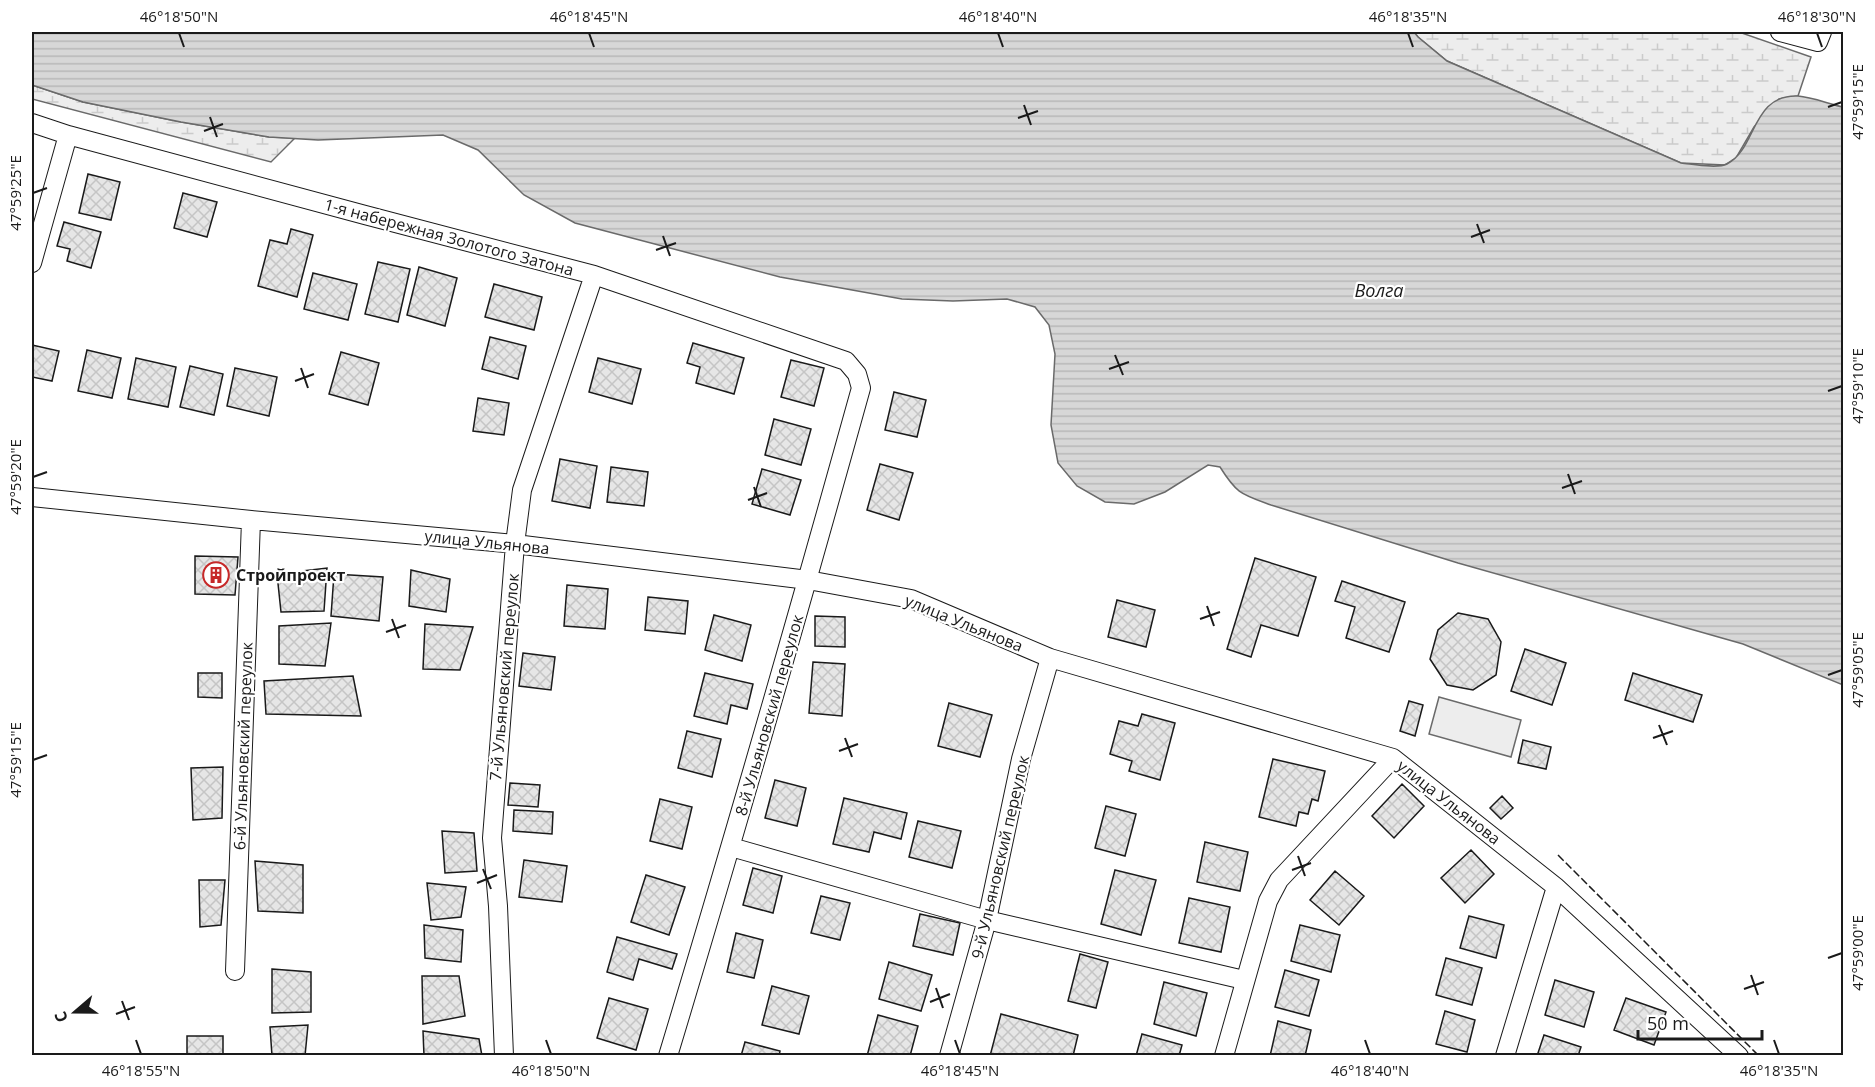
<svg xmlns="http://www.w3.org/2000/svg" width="1875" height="1087" font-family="'Open Sans',sans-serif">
<defs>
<pattern id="wetland-marsh" width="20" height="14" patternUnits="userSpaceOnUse" patternTransform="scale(1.5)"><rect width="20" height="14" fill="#ededed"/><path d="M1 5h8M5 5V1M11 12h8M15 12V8" fill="none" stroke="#cbcbcb"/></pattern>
<pattern id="water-rules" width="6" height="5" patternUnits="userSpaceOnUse" patternTransform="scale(1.5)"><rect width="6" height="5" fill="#d7d7d7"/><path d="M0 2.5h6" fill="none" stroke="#b8b8b8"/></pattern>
<pattern id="building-cross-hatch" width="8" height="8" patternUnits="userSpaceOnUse" patternTransform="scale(1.5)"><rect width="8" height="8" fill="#e6e6e6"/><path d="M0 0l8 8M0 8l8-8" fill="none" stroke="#c5c5c5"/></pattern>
</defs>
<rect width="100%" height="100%" fill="#fff"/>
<path fill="#ededed" stroke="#6a6a6a" stroke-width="1.5" d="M1439,697L1521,720L1511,757L1429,734Z"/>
<path fill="url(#wetland-marsh)" stroke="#6a6a6a" stroke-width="1.5" d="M1414,32H1739L1811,57L1798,96L1779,99L1754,127L1736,158L1725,165L1681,163L1447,61L1418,37Z
M32,85L83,102L181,122L269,137L295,138L271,162L32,99Z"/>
<path fill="url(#water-rules)" stroke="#6a6a6a" stroke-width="1.5" d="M32,32H1414L1418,37L1447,61L1681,163C1692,164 1717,169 1727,164C1757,149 1751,94 1798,96C1812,97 1829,104 1843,107V685L1743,644L1458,563L1271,505C1241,494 1237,494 1220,467L1208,465L1165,492L1134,504L1105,502L1077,486L1058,463L1051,425L1055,354L1049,325L1035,307L1007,299L953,301L902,299L780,277L575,223L524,195L478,150L443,135L318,140L269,137L181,122L83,102L32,85Z"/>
<path fill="url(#building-cross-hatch)" stroke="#1a1a1a" stroke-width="1.5" d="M88,174L120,182L111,220L79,213Z
M183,193L217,202L207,237L174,228Z
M64,222L101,232L91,268L67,261L70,249L57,246Z
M291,229L313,235L297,297L258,286L270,240L287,244Z
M378,262L410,269L398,322L365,314Z
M419,267L457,278L445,326L407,315Z
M313,273L357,284L348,320L304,309Z
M494,284L542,297L534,330L485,317Z
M490,337L526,346L518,379L482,369Z
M693,343L744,358L734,394L696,383L700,367L687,363Z
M32,345L59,351L52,381L32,377Z
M87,350L121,358L112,398L78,391Z
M341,352L379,363L368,405L329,394Z
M136,358L176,367L168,407L128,399Z
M598,358L641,369L632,404L589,392Z
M791,360L824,368L814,406L781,397Z
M190,366L223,374L214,415L180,407Z
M235,368L277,377L269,416L227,406Z
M894,392L926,400L917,437L885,430Z
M478,398L509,403L504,435L473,431Z
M774,419L811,429L801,465L765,455Z
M560,459L597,466L590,508L552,501Z
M880,464L913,473L899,520L867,510Z
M611,467L648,472L644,506L607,502Z
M762,469L801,480L790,515L752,504Z
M195,556L238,557L235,595L195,594Z
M1255,558L1316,577L1298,636L1261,625L1251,657L1227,649Z
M327,568L324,611L281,612L277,574Z
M411,570L450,579L446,612L409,606Z
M334,574L383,577L379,621L331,616Z
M1342,581L1405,602L1389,652L1346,638L1355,607L1335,601Z
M567,585L608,589L605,629L564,626Z
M648,597L688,601L685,634L645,630Z
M1117,600L1155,610L1146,647L1108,637Z
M1458,613L1488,619L1501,642L1496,675L1473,690L1447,685L1430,659L1438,630Z
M714,615L751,625L742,661L705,650Z
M815,616L845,617V647L815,646Z
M331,623L325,666L279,664V626Z
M425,624L473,627L460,670L423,669Z
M1525,649L1566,663L1552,705L1511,691Z
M523,653L555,657L551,690L519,686Z
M813,662L845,664L842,716L809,713Z
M198,673H222V698L198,697Z
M705,673L753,684L747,709L731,705L727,724L694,716Z
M1633,673L1702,695L1693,722L1625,700Z
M353,676L361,716L266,714L264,681Z
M1409,701L1423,705L1415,736L1400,731Z
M949,703L992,715L980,757L938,746Z
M1142,714L1175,723L1160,780L1129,771L1132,761L1110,754L1119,721L1138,726Z
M687,731L721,739L712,777L678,768Z
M1523,740L1551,747L1546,769L1518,763Z
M1273,759L1325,771L1318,801L1312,799L1308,814L1299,812L1296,826L1259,817Z
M223,767L222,818L193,820L191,768Z
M775,780L806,788L797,826L765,818Z
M510,783L540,785L538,807L508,805Z
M1402,784L1424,806L1394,838L1372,816Z
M1502,796L1513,808L1501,819L1490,808Z
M844,798L907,813L901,839L874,832L869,852L833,844Z
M660,799L692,807L682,849L650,841Z
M1106,806L1136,814L1125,856L1095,848Z
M514,810L553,812L552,834L513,831Z
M918,821L961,831L952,868L909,857Z
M442,831L474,833L477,871L445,873Z
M1205,842L1248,852L1240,891L1197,882Z
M1471,850L1494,874L1465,903L1441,878Z
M524,860L567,866L562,902L519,897Z
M255,861L303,865V913L258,911Z
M753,868L782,876L773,913L743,905Z
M1115,870L1156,880L1141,935L1101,924Z
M1335,871L1364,896L1339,925L1310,900Z
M646,875L685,887L669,935L631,922Z
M199,880H225L221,925L200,927Z
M427,883L466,887L461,917L431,920Z
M821,896L850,903L840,940L811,933Z
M1189,898L1230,907L1221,952L1179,943Z
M920,914L960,923L953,955L913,946Z
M1469,916L1504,925L1496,958L1460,948Z
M424,925L463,930L461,962L425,958Z
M1300,925L1340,935L1331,972L1291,961Z
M736,933L763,940L754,978L727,972Z
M617,937L677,954L672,969L639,959L633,980L607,972Z
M1080,954L1108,962L1096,1008L1068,1001Z
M1446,958L1482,968L1472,1005L1436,995Z
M889,962L932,975L921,1011L879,999Z
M272,969L311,972V1012L272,1013Z
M1285,970L1319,980L1309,1016L1275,1007Z
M422,976H459L465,1016L423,1024Z
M1555,980L1594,992L1584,1027L1545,1015Z
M1164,982L1207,993L1196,1036L1154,1024Z
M772,986L809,996L799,1034L762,1025Z
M609,998L648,1009L636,1050L597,1038Z
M1626,998L1666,1012L1654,1045L1614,1030Z
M1445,1011L1475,1020L1467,1052L1436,1044Z
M1001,1014L1078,1035L1073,1056H990Z
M878,1015L918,1026L910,1056H867Z
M1278,1021L1311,1030L1305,1056H1270Z
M308,1025L305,1056H272L270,1027Z
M423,1031L479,1039L482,1056H424Z
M1142,1034L1182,1045L1179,1056H1136Z
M1544,1035L1581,1047L1578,1056H1537Z
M187,1036H223V1056H187Z
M745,1042L780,1051L779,1056H741Z"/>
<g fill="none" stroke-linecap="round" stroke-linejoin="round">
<g stroke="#1a1a1a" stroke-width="20">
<path id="minor" d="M1780,32L1818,42L1822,32
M32,123L68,135L365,215L594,275L846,361L857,374L861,388C799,611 735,834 668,1056
M32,263L68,135
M32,497L251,520L515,544L808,580L911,599L1050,658L1393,758L1556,887L1739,1056
M731,847L987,920L1244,980
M235,971L251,520
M504,1056L498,906L492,838L515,544L522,490L594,275
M949,1056L987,920L1021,759L1050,658
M1224,1056L1268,901L1279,880L1393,758
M1505,1056L1556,887"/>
</g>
<use href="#minor" stroke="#fff" stroke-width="18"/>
<path stroke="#1a1a1a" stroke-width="1.5" stroke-dasharray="8 3" stroke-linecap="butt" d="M1558,855L1759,1056"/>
</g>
<path fill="none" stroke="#1a1a1a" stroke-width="2" d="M179,33L184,47M589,33L594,47M998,33L1003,47M1408,33L1413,47M1817,33L1822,47M1024,105L1031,125M1828,107L1842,102M210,117L217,137M1018,118L1038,111M204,131L223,124M33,193L47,188M1477,224L1484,243M663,236L670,256M1471,237L1490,230M656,250L676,243M1115,355L1123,375M301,368L308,388M1109,369L1129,362M295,381L314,374M1828,391L1842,386M1568,474L1575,494M33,477L47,472M754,487L761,507M1562,488L1582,481M748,500L767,493M1207,606L1214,626M392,619L399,638M1200,619L1220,612M386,632L406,625M1828,675L1842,670M1659,725L1667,745M845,738L852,757M1653,738L1673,731M839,751L858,744M33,760L47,755M1298,856L1305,876M483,869L491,889M1292,870L1311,863M477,883L497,875M1828,958L1842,953M1751,975L1758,995M936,988L943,1008M1744,989L1764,982M122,1001L129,1020M930,1002L950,994M116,1014L135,1007M136,1040L141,1054M546,1040L551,1054M955,1040L960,1054M1365,1040L1370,1054M1774,1040L1779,1054"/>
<defs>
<g id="building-ring" transform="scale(1.35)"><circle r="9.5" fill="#fff" stroke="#c62828" stroke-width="1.5"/><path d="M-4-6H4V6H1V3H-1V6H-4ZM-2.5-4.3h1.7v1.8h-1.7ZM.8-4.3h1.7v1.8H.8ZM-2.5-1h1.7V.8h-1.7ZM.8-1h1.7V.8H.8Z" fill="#c62828"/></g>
</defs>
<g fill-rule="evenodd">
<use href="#building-ring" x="216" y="575"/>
</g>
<g text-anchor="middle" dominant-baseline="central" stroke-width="4.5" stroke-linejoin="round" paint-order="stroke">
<g font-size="16" fill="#1a1a1a" stroke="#fff">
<text transform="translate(449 237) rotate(15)">1-я набережная Золотого Затона</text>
<text transform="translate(487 542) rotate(6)">улица Ульянова</text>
<text transform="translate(964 623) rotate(22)">улица Ульянова</text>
<text transform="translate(504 677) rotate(-85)">7-й Ульяновский переулок</text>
<text transform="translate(769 715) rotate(-74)">8-й Ульяновский переулок</text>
<text transform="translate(243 746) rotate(-88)">6-й Ульяновский переулок</text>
<text transform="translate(1449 802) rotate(38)">улица Ульянова</text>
<text transform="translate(1000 857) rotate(-77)">9-й Ульяновский переулок</text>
</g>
<g font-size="16" font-weight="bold" fill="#1a1a1a" stroke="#fff" text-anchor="start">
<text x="236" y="575">Стройпроект</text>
</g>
<g font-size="18" font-style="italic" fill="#1a1a1a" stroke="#fff">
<text x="1379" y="290">Волга</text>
</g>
</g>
<rect width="1875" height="1087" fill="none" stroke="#ffffff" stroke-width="66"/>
<g transform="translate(75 1012) rotate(250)" stroke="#ffffff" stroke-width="4.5" paint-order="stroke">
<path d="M0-4.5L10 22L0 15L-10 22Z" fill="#1a1a1a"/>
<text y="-9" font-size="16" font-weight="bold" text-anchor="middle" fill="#1a1a1a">С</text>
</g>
<path d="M1638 1030v9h124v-9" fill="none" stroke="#1a1a1a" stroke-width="3"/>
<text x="1647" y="1030" font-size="18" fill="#1a1a1a" stroke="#ffffff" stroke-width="4.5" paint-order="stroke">50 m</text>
<rect x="33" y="33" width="1809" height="1021" fill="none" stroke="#1a1a1a" stroke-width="2"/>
<g font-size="15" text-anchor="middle" fill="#1a1a1a">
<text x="179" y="22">46°18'50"N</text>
<text x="589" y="22">46°18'45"N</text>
<text x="998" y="22">46°18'40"N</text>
<text x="1408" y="22">46°18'35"N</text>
<text x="1817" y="22">46°18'30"N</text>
<text transform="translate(1858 102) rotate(-90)" y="5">47°59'15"E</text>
<text transform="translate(16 193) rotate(-90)" y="5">47°59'25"E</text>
<text transform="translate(1858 386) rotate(-90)" y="5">47°59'10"E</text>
<text transform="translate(16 477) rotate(-90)" y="5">47°59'20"E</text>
<text transform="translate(1858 670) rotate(-90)" y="5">47°59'05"E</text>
<text transform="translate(16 760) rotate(-90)" y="5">47°59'15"E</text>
<text transform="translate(1858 953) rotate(-90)" y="5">47°59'00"E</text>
<text x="141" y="1076">46°18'55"N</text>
<text x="551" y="1076">46°18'50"N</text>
<text x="960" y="1076">46°18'45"N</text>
<text x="1370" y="1076">46°18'40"N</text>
<text x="1779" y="1076">46°18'35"N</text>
</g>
</svg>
